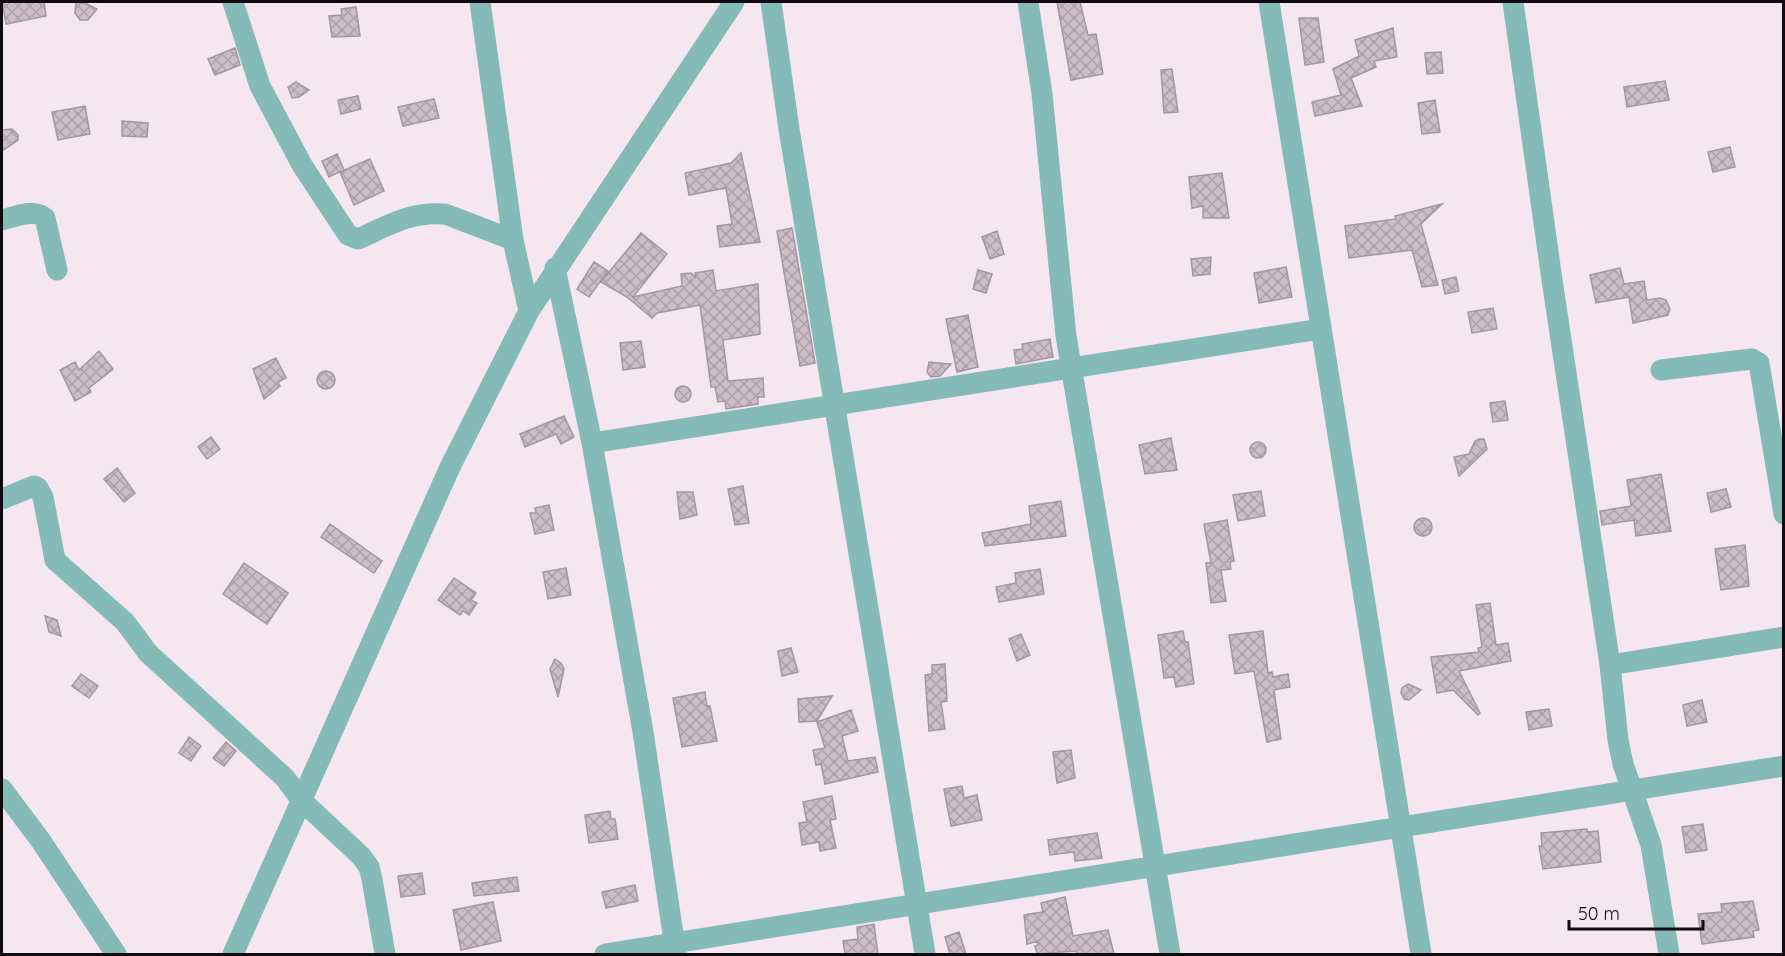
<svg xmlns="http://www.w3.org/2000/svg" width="1785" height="956" font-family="Quicksand,sans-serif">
<defs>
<pattern id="building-cross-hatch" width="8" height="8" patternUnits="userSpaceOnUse" patternTransform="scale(1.5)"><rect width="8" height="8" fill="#ccbdc7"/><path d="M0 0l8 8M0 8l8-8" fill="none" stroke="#aea1aa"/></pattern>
</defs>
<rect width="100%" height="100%" fill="#f5e6f0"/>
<path fill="url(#building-cross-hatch)" stroke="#a597a0" stroke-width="1.5" d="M2,2H44L46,16L6,24Z
M76,2L87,4L97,9L88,20H80L75,13Z
M1057,2H1080L1088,35L1096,34L1103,74L1071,80Z
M356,7L360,36L332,37L329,16L342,15L341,9Z
M1299,18H1318L1324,62L1305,65Z
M1393,28L1397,57L1374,61L1376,67L1351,78L1362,106L1315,116L1312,102L1341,95L1333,69L1359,56L1355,40Z
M235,48L240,65L215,75L208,59Z
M1441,52L1443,73L1427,74L1425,53Z
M1172,69L1178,112L1164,113L1161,70Z
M1665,81L1669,100L1627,107L1624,87Z
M296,82L309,90L299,97L292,98L288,87Z
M358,96L361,109L341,114L338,100Z
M434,99L439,118L403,126L398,107Z
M1435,100L1440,132L1422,134L1418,103Z
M85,106L90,134L58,140L52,112Z
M122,121L148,123L147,137L122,136Z
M12,129L18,135V140L2,151V130Z
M1730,147L1735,167L1713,172L1708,152Z
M741,153L760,242L720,247L717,226L732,224L726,188L689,195L685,173L731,163Z
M337,154L344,170L329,177L322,161Z
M370,159L384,191L354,205L340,172Z
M1222,173L1229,218H1203V206L1192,208L1189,177Z
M1442,204L1421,224L1438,285L1422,287L1412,250L1349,258L1345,226L1396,219L1395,216Z
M792,228L815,363L800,366L777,231Z
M997,231L1004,254L990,259L982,237Z
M641,233L667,254L633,297L682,286L681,274L691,273L695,277V273L713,270L716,291L758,284L760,334L723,340L728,381L763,378L764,397H758V404L726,409L725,401L718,402L715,387H711L700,305L657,313L652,318L627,297L601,282Z
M1211,257L1210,274L1193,276L1191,259Z
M594,262L608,271L589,297L577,289Z
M1286,267L1292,297L1259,303L1254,273Z
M1620,268L1624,284L1644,281L1647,300L1660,298L1666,300L1670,309L1668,315L1633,323L1629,297L1596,303L1590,275Z
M978,270L992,274L986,293L973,289Z
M1456,277L1459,291L1445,294L1442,280Z
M1493,308L1497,329L1472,333L1468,312Z
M968,315L978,367L957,372L946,319Z
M1050,339L1053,357L1016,364L1014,350L1023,349L1022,344Z
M641,341L645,367L623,370L620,343Z
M99,351L113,369L89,388L91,392L75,401L60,370L75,362L79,370Z
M276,358L286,378L278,382L280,386L264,399L253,369Z
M929,362L951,364L940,376L931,377L927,372Z
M317 380a9 9 0 1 1 18 0a9 9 0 1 1-18 0Z
M675 394a8 8 0 1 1 16 0a8 8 0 1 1-16 0Z
M1505,401L1508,420L1493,422L1490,403Z
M564,416L574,437L561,444L556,434L525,447L520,434Z
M211,437L220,449L207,459L198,447Z
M1171,438L1177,470L1145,474L1139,445Z
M1479,439H1484L1487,449L1459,476L1454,457L1469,454L1475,441Z
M1250 450a8 8 0 1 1 16 0a8 8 0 1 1-16 0Z
M117,468L135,493L124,502L104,479Z
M1661,474L1671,531L1636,536L1634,520L1602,525L1600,511L1631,506L1627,480Z
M743,486L749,523L735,525L728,489Z
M1726,489L1731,507L1711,512L1707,493Z
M1261,491L1265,516L1238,521L1233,495Z
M677,492H693L697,515L680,519Z
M1061,501L1066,536L985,546L982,533L1031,524L1029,506Z
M549,505L554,530L535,534L530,513H536L535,508Z
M1414 527a9 9 0 1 1 18 0a9 9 0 1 1-18 0Z
M1227,520L1234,561L1230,562L1231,569L1221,570L1226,601L1211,603L1206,563H1211L1204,524Z
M330,524L382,561L374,573L321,537Z
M1745,545L1749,586L1721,590L1715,549Z
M244,563L288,593L267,624L223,594Z
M566,568L571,595L548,599L543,572Z
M1040,569L1044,594L999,602L996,587L1016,583L1015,573Z
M454,578L476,593L471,600L477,603L469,615L463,611L460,615L438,600Z
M1490,603L1496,645L1508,643L1511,661L1459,671L1480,713L1478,715L1453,690L1437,693L1431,657L1479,652L1478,648L1482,647L1476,605Z
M45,616L57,620L61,636L49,632Z
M1183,631L1185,642H1188L1194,684L1176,687L1174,677L1164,678L1158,635Z
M1263,631L1268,673L1272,672L1273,677L1288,674L1290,687L1274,690L1281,739L1267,742L1254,671L1235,674L1229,635Z
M1021,634L1030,655L1017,661L1009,639Z
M791,648L798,672L782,676L778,651Z
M555,659L561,663L564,669L558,697L550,669Z
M945,664L947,701L941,702L945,729L929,731L925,675L932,674V665Z
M81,674L98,686L89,698L72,686Z
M1408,684L1421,690L1409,700L1404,699L1401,693L1402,688Z
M705,692L707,706H710L717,741L682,747L673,698Z
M832,696L817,721L799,722L798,699Z
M1702,700L1707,722L1687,726L1683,705Z
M1549,709L1552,726L1529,730L1526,712Z
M851,710L858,731L842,736L848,761L875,757L878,772L825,784L821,764L816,765L813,750L825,748L817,722Z
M189,737L201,746L191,761L179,753Z
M226,742L236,751L224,766L213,758Z
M1071,750L1075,778L1057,783L1053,752Z
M962,786L964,798L977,795L982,820L951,826L944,789Z
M832,796L836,819L830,820L836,848L820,851L819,842L802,845L799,823L807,822L803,802Z
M610,811L611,819H615L618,839L589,843L585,815Z
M1703,824L1707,850L1686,853L1682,827Z
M1587,829V832L1598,831L1601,862L1543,869L1539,846H1542L1541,833Z
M1097,833L1102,858L1075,861L1074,852L1050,855L1048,840Z
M422,873L425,894L401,897L398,876Z
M517,877L519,891L474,896L472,883Z
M635,885L638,901L606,908L602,892Z
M1065,897L1073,936L1108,930L1114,954H1077L1076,951L1037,954L1035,946L1038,945V941L1027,944L1024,915L1043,912L1041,903Z
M1753,901L1759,930L1753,931L1754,937L1702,944L1698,914L1722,912L1721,904Z
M493,902L501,941L461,950L453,910Z
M874,924L878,954H845L843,941L858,939L857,927Z
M959,932L966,954H950L945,937Z"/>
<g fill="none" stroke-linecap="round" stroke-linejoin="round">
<path stroke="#84bbb9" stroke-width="21" d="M233,2L260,86L302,165L348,235L358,239C387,226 411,211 445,214L513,240
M480,2L513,240L529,311
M771,2L789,129L925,954
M1028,2L1042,94L1066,336L1170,954
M1269,2L1421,954
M1513,2L1552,280L1610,665L1618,740L1623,764L1651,845L1669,954
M2,220C14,217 35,208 45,218L57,270
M555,268L592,443L643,732L676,954
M1661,370L1752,359L1759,363L1784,514
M592,443L1321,329
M2,499L34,486L38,488L43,497L55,560L125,622L148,653L285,778L302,801L361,856L369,867L372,879L385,954
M1610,665L1784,637
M2,789L41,841L116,954
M233,954L450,467L529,311L734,2
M605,954L1784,766"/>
</g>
<rect width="1785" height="956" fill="none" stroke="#100b0e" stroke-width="6"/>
<path d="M1569 920v9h134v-9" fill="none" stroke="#100b0e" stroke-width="3"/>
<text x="1578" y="920" font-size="18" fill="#100b0e" stroke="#f5e6f0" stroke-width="4.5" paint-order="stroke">50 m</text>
</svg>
